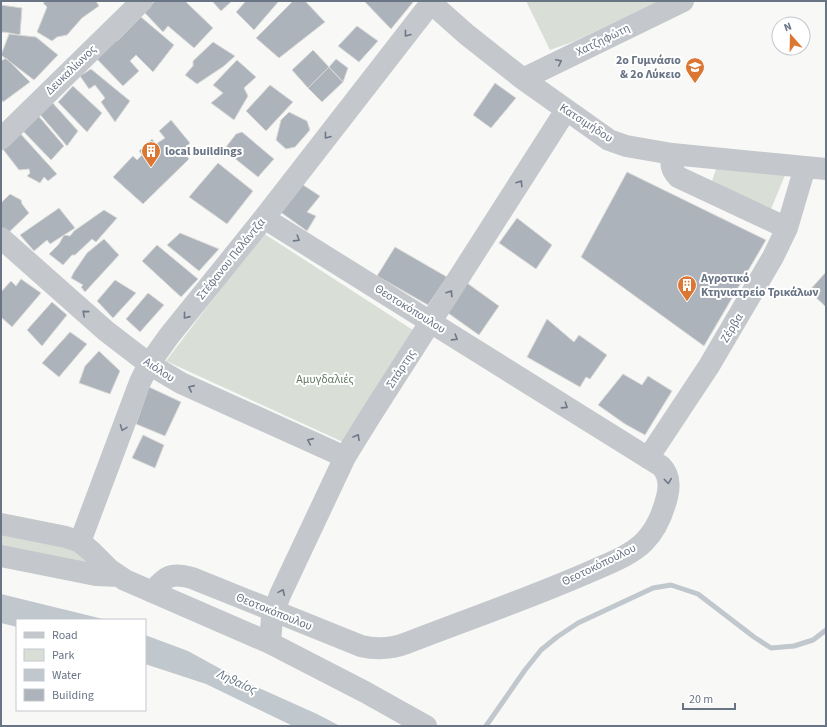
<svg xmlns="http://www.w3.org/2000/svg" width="827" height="727" font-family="'Source Sans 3',sans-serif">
<rect width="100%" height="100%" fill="#f8f8f6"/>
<path fill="#d9dfd7" d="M526,1H658L575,41L550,50Z
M717,166L786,173L771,209L712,181Z
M263,233L416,332L343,442L166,361Z
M1,527L63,541L92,562L1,560Z"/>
<path fill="#c0c7cd" d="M1,594L107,620H108H17V627L1,623Z
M145,635L188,651L239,679L317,714L340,726H293L206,684L145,664Z"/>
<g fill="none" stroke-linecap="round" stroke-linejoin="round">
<path stroke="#c0c7cd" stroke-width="5" d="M486,726L525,670L541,650L557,637L578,623L653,588L671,585L698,594L754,637L771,648L794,646L813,640L826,630"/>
</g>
<path fill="#adb3ba" stroke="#dadad8" d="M46,1H96L99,6L82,18L67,35L57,37L52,41L37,32L47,7L43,3Z
M155,1H185L213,28L194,48L168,26L163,32L144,12Z
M212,1H232L221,11Z
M246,1H279L254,30L236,12Z
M293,1H305L325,22L279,58L256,38Z
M364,1H414L391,29Z
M1,5L22,8L20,35L4,32L1,33Z
M141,17L174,45L153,72L136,55L130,61L139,71L123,86L92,54L118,40Z
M357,26L378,41L359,62L338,46Z
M9,34L36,37L58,55L34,80L1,55Z
M213,42L235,56L224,66L197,84L185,75L193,66V61Z
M313,50L329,67L308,88L292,70Z
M6,58L30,82L3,102L1,99V61Z
M336,59L348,68L343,82L329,67Z
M237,60L256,77L244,88L248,96L234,120L211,103L223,93L213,85Z
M329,67L343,82L322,102L308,88Z
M91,69L130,101L115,122L101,102L105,98L95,85L89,89L80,76Z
M495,83L516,98L491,128L473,115Z
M270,85L293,102L266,131L246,111Z
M73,86L102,113L87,132L58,102Z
M50,100L78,131L67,146L38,112Z
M289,112L307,121L310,130L295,147L286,149L276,140L281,120Z
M36,113L64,146L51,160L22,130Z
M171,120L190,143L183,150L189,159L143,204L113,177L133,156L137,160L142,155L139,151L152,139L156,144L165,138L159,131Z
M18,131L57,174L48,181L44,177L40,183L27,176L30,173L29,169L19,170L2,148Z
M242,132L274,159L258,177L228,153L226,147L236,134Z
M218,163L253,191L227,224L189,197Z
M627,172L766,240L704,346L581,257Z
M300,183L320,196L307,212L316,216L307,231L279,211Z
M10,194L21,200L22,204L29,213L4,237L1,234V203Z
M59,208L75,228L50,244L47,240L34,251L20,235Z
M104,210L117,218L96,242L92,239L75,255H72L63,265L49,254L59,244L64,235L70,236L74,231Z
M517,218L552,245L536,269L499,243Z
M180,233L219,249L199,271L167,245Z
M104,239L119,255L85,292L81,287L83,285L71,278L74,272L87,253Z
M157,245L198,279L181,297L142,261Z
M395,247L447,277L428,305L377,276Z
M826,272V307L809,291Z
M21,279L41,293L12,327L1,317V292L11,281L16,286Z
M115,280L136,293L113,318L97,301Z
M467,283L499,306L479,335L448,313Z
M148,293L164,305L140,332L126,319Z
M52,302L67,315L42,346L27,330Z
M547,319L574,342L579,335L607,355L590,379L586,377L580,387L527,357Z
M70,332L87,344L59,377L42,363Z
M99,351L120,371L110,394L79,383L85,366Z
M623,374L642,385L648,376L672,391L645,435L625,424L598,405Z
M149,387L181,402L165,436L136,424Z
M143,435L164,445L155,468L132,458Z"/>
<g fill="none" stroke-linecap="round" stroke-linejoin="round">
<path stroke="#c4c7cb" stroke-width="22" d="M429,1L466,34L523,79L609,140L626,146L672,154L826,169
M523,79L683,1
M1,139L142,1
M672,154C670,163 671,170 678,177L787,228
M1,238L106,331L149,364L181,383L345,457
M648,458L709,366L773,257L787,228L805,167
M1,524L66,537L80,542L91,551L110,570L125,580L270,643L365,692L426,726
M80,542L140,382L149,364L169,336L264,218L431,3
M1,556L96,575L119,576
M152,592C166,576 171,572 192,578L361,646C377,650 391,649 407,643C469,619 533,597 594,570C610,563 631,555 644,542C656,530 663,513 667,497C670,485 669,474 661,466L264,218
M270,643L272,617L280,595L345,457L371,415L566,110"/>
</g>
<defs><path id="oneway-chevron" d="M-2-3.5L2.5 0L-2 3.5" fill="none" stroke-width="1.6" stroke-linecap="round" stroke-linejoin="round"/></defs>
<g stroke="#6e7888">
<use href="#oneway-chevron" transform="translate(407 34) rotate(128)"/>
<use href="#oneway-chevron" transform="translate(559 62) rotate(-26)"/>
<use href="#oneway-chevron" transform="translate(327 136) rotate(128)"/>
<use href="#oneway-chevron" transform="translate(520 183) rotate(-57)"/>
<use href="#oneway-chevron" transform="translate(297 239) rotate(32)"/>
<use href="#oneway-chevron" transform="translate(450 293) rotate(-57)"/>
<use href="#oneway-chevron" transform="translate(85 313) rotate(-139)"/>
<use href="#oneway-chevron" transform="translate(186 316) rotate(129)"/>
<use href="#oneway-chevron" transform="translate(455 338) rotate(32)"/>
<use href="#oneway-chevron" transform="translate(191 388) rotate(-156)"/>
<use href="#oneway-chevron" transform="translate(565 406) rotate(33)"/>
<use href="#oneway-chevron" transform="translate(123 428) rotate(111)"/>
<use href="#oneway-chevron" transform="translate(357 437) rotate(-60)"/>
<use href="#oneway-chevron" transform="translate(310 441) rotate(-156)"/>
<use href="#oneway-chevron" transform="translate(668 481) rotate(84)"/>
<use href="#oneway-chevron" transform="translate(282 592) rotate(-66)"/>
</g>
<defs>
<g id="school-pin" transform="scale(1)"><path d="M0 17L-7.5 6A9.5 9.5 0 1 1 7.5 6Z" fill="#db7733" stroke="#fff"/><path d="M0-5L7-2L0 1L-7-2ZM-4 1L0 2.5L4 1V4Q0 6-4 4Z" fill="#fff"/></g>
<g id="building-pin" transform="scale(1)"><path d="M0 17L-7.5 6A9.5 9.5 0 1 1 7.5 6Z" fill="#db7733" stroke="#fff"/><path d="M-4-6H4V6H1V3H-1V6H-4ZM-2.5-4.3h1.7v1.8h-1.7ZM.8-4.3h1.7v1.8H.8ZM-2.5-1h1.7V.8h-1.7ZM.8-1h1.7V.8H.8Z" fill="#fff"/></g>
</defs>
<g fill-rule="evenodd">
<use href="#school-pin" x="695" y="67"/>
<use href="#building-pin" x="151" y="151"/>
<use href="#building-pin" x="687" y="285"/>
</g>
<g text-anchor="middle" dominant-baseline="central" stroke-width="4" stroke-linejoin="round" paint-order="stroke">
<g font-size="12" fill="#697485" stroke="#fff">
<text transform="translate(603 40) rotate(-26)">Χατζηφώτη</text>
<text transform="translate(71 70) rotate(-44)">Δευκαλίωνος</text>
<text transform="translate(586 123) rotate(33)">Κατσιμήδου</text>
<text transform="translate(231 259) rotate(-51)">Στέφανου Παλάντζα</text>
<text transform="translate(410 309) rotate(32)">Θεοτοκόπουλου</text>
<text transform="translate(732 328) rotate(-59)">Ζέρβα</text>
<text transform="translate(401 369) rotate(-57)">Σπάρτης</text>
<text transform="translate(159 370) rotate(33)">Αιόλου</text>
<text transform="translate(599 565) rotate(-26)">Θεοτοκόπουλου</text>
<text transform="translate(274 612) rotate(22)">Θεοτοκόπουλου</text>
</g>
<g font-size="12" font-weight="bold" fill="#697485" stroke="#fff" text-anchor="start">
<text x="681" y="60" text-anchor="end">2ο Γυμνάσιο<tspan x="681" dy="14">&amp; 2ο Λύκειο</tspan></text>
<text x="165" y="151">local buildings</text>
<text x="701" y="278">Αγροτικό<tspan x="701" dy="14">Κτηνιατρείο Τρικάλων</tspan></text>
</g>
<g font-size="12" fill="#647863" stroke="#fff">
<text x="325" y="379">Αμυγδαλιές</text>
</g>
<g font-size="13" font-style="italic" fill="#647480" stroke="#fff">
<text transform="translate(237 682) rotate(25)">Ληθαίος</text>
</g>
</g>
<rect width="827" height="727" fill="none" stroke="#697485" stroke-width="4"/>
<rect x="16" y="619" width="130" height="92" fill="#ffffff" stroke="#c3c7ce"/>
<rect x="24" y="632" width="20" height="6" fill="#c4c7cb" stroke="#c3c7ce"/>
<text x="52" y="639" font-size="12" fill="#697485">Road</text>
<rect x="24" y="649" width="20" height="12" fill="#d9dfd7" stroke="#c3c7ce"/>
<text x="52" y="659" font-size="12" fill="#697485">Park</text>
<rect x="24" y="669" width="20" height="12" fill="#c0c7cd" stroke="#c3c7ce"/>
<text x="52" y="679" font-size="12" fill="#697485">Water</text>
<rect x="24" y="689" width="20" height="12" fill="#adb3ba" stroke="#c3c7ce"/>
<text x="52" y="699" font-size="12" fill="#697485">Building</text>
<g transform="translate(791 36) rotate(340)"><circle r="19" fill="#ffffff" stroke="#c3c7ce"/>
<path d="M0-3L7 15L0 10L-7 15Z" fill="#db7733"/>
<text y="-6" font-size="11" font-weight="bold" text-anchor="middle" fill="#697485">N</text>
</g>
<path d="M683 703v6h52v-6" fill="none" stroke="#697485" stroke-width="2"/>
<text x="689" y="703" font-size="12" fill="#697485" stroke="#ffffff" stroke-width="3" paint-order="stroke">20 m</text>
</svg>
